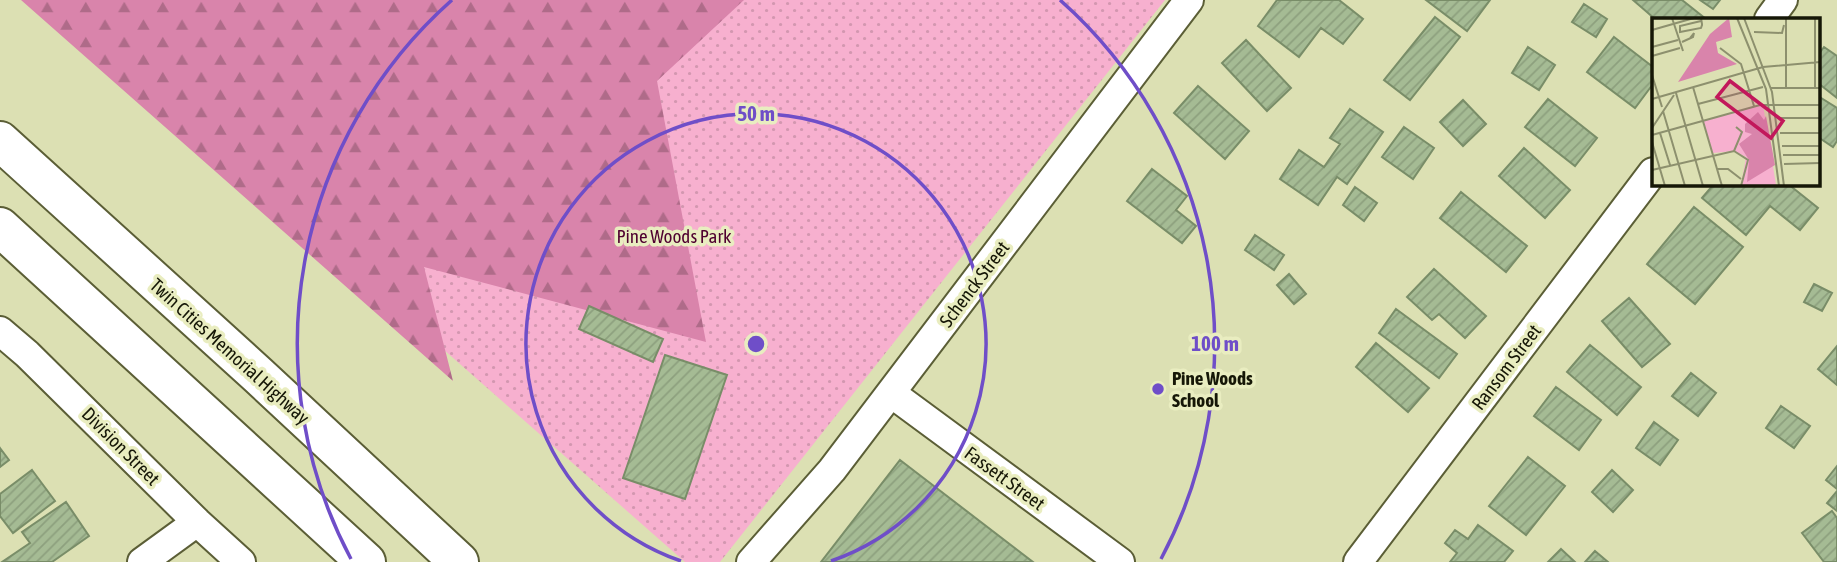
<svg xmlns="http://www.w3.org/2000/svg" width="1837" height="562" font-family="'Asap Condensed',sans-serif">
<defs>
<pattern id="grass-dots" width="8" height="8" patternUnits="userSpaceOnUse" patternTransform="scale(1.75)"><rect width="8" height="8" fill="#f7b0cf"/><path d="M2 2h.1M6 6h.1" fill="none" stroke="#d397b0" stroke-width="1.8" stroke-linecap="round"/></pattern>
<pattern id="forest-firs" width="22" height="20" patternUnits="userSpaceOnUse" patternTransform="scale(1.75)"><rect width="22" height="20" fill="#d984ab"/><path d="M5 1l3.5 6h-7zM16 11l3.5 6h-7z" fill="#af6b89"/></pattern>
<pattern id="building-hatch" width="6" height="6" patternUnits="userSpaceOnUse" patternTransform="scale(1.75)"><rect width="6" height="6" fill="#a5bb94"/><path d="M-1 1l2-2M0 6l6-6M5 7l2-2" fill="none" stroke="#8da07e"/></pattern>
</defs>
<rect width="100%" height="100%" fill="#dce0b3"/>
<path fill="url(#grass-dots)" d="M46,0H1165L720,562H685Z"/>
<path fill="url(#forest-firs)" d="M21,0H744L657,81L706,342L424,267L453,381Z"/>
<path fill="url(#building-hatch)" stroke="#798d68" stroke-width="2" d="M1277,0H1339L1363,19L1343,44L1321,28L1299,57L1258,26Z
M1426,0H1490L1467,31Z
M1633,0H1682L1706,19H1655Z
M1700,0H1720L1713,9Z
M1584,4L1607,19L1596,37L1572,22Z
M1435,17L1460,37L1410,100L1384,80Z
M1614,37L1653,67V84L1635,108L1587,72Z
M1246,40L1291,88L1267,111L1222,63Z
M1528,47L1555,65L1539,90L1512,73Z
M1824,47L1837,56V98L1818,83V55Z
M1198,86L1249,131L1225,159L1174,113Z
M1818,96L1837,108V141L1833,147L1818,137Z
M1548,99L1597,138L1575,166L1525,127Z
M1463,100L1486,124L1463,146L1440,122Z
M1350,109L1383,132L1347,184L1337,177L1318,205L1280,179L1299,150L1324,167L1340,144L1330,138Z
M1404,127L1434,148L1413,179L1382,157Z
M1524,148L1570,190L1545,218L1499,176Z
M1152,169L1187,196L1176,210L1196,226L1182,243L1127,201Z
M1714,184H1788L1818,208L1800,230L1770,206L1746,235L1702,198Z
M1355,187L1377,203L1364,221L1343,205Z
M1461,192L1527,246L1506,272L1440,218Z
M1694,207L1743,247L1695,304L1647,264Z
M1255,235L1284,255L1274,270L1245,250Z
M1434,269L1486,316L1465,338L1439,314L1432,320L1407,297Z
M1289,274L1306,294L1294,304L1277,285Z
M1814,284L1832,293L1822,311L1804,302Z
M1629,298L1670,344L1642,367L1602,321Z
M589,306L663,339L653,362L579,329Z
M1396,309L1457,354L1439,378L1379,333Z
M1376,343L1429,388L1408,412L1356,367Z
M1590,345L1641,387L1617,415L1567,372Z
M1837,346V385L1818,369Z
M665,355L727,375L685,499L623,478Z
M1691,373L1716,393L1698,416L1672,396Z
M1556,387L1601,420L1579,450L1534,416Z
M1781,406L1810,426L1794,448L1766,428Z
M1654,422L1678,440L1660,465L1636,448Z
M0,448L9,460L0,467Z
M1528,457L1565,486L1526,535L1489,506Z
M900,460L1033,562H821Z
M1837,466V489L1826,480Z
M32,470L55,501L13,533L0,516V494Z
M1612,470L1633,490L1613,512L1592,492Z
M1837,491V511L1827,503Z
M66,502L89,536L52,562H2L30,543L22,532Z
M1832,511L1837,518V562H1824L1802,533Z
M1478,525L1513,551L1504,562H1450L1457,553L1445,543L1455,530L1468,539Z
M1561,549L1575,562H1548Z
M1595,551L1608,562H1585Z"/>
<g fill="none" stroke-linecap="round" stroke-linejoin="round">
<g stroke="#5b5e36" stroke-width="32">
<path id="minor" d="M1769,19L1783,0
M0,331L27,354L197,522L241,562
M891,393L1120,562
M142,562L197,522
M751,562L832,470L1189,0
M1358,562L1653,172"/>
</g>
<g stroke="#5b5e36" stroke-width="42">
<path id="primary" d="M0,141L258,375L459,562
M0,227L366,562"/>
</g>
<use href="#minor" stroke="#fff" stroke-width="28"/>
<use href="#primary" stroke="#fff" stroke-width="38"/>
</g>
<g fill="none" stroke="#6f4ec8" stroke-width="3.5">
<path d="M681 561A230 230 0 1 1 831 561"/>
<path d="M351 559A459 459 0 0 1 452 0M1060 0A459 459 0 0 1 1161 559"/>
</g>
<circle fill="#6f4ec8" stroke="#e9edc0" stroke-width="2.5" cx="1158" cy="389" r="7"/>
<g text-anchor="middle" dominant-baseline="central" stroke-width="7" stroke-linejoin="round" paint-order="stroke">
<g font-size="19" fill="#4f0130" stroke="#e9edc0">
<text x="674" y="236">Pine Woods Park</text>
</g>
<g font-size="19" fill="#161707" stroke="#e9edc0">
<text transform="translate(974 284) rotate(-53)">Schenck Street</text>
<text transform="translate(230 351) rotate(42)">Twin Cities Memorial Highway</text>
<text transform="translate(1506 367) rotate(-53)">Ransom Street</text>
<text transform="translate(121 446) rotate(45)">Division Street</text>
<text transform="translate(1005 478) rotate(36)">Fassett Street</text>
</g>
<g font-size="19" font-weight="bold" fill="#161707" stroke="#e9edc0" text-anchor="start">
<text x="1172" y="378">Pine Woods<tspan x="1172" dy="22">School</tspan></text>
</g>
</g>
<g transform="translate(1652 18)">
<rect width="168" height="168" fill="#dce0b3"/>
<path d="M111,87L124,167L89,168L94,139L82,133L61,135L51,103Z" fill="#f7b0cf"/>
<path d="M77,0L80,19L64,24L66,35L85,46L26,64L58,16ZM106,94L112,102L114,98L123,147L95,164L97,142L87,126L100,116L93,114V106Z" fill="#d984ab"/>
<path fill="none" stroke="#8d906e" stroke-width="2" d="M20,0L31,33M49,0L50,6V7L49,10L28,14V8L49,3M85,0L114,71L127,168M92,0L120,74L132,168M134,0V70M163,0V70M0,12L42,0M102,14L130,15L132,7M30,24L41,19L42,15L38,20M0,29L26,22M68,30L89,46L102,88M0,38L28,30M0,57L10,89M41,69L70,168M119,70H168M24,75L51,168M0,81L111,49L168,44M46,86L111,69M11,93L33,168M125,100H168M0,110L22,77M8,115L18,147M128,115H168M0,117L108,87H168M0,124L13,168M130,128H168M82,133L90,114L84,109M131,137H168M132,146L168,145M65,151H76L89,161M0,152L82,133L96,142L89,168"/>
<path fill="#c2185b" fill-opacity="0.15" stroke="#c2185b" stroke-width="3.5" d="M78,63L131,103L119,120L65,79Z"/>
<rect width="168" height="168" fill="none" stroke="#161707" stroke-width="3.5"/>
</g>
<circle cx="756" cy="344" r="10" fill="#6f4ec8" stroke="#e9edc0" stroke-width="3.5"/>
<g font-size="21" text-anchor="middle" font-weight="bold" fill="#6f4ec8" stroke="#e9edc0" stroke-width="7" stroke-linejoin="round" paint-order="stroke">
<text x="756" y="121">50 m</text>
<text x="1215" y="351">100 m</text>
</g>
</svg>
